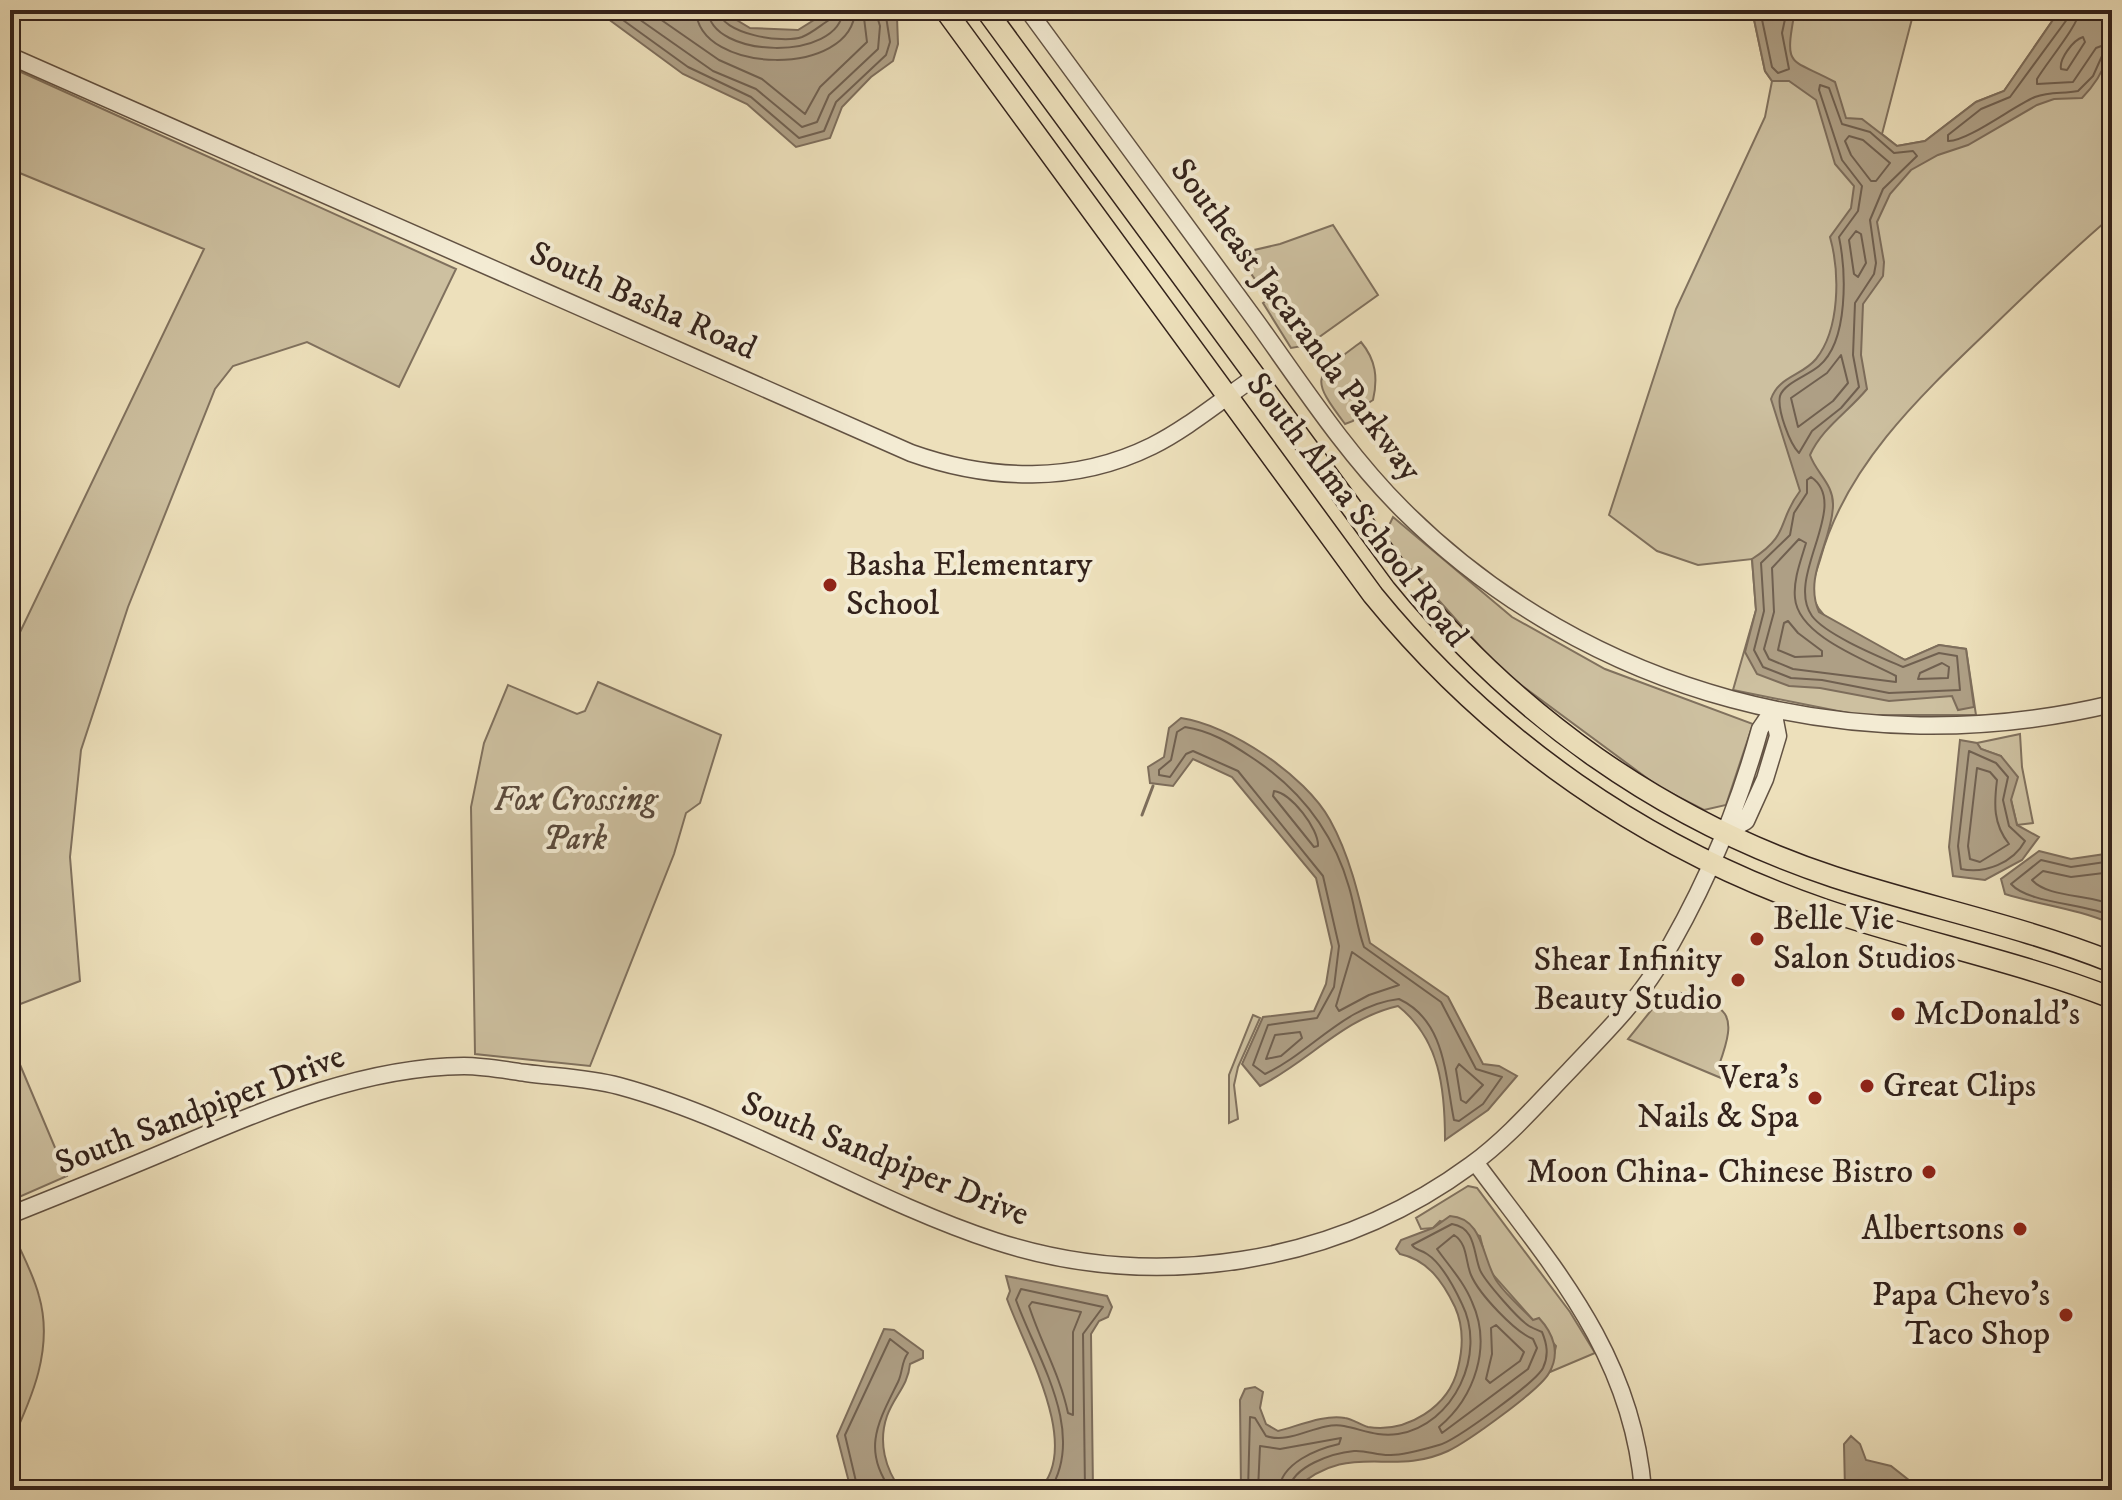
<svg xmlns="http://www.w3.org/2000/svg" width="2122" height="1500" font-family="'IM FELL DW Pica',serif">
<rect width="100%" height="100%" fill="#ede0bb"/>
<filter id="stains"><feTurbulence type="fractalNoise" baseFrequency=".0025" numOctaves="4"/><feColorMatrix values="0 0 0 0 .2 0 0 0 0 .09 0 0 0 0 .02 0 0 0 .5 -.17"/></filter>
<radialGradient id="worn" r=".72"><stop offset=".6" stop-color="#630" stop-opacity="0"/><stop offset="1" stop-color="#630" stop-opacity=".3"/></radialGradient>
<path fill="#cdc0a0" stroke="#80715e" stroke-width="2" d="M1752,10H1919L1914,11L1882,134L1897,146L1925,141L1976,102L2004,91L2055,17L2067,10H2112V216C2069,253 2028,292 1987,332C1919,397 1845,467 1820,560C1816,573 1809,589 1815,602C1827,631 1879,646 1905,660L1939,645L1966,649L1976,715H1858L1733,690L1756,610L1752,559L1698,565L1657,551L1609,515L1676,309L1765,117L1772,81L1765,71Z
M10,67L456,269L399,387L307,342L233,366L215,389L128,607L81,750L70,857L80,981L10,1008V653L204,249L10,169Z
M1333,225L1378,295L1308,345L1291,348L1263,303L1269,299L1237,254L1280,244Z
M1361,342C1376,360 1378,378 1373,400L1359,409L1353,421L1345,424C1308,375 1315,377 1361,342Z
M1393,517L1512,617L1605,669L1753,724L1726,805L1704,810L1659,787L1502,671L1383,538Z
M598,682L721,735L700,803L686,813L674,854L590,1066L475,1054L471,807L484,743L508,685L577,714L585,711Z
M2020,734L2022,767L2033,823L2017,825L2001,756L1981,749L1977,743Z
M1674,991C1726,1007 1740,1008 1719,1065L1733,1083L1628,1039L1666,992Z
M1253,1015L1260,1018L1238,1067L1234,1085L1238,1119L1229,1123V1075Z
M10,1041L67,1176L10,1201Z
M1468,1186L1477,1188L1570,1312L1595,1353L1550,1372L1556,1346L1488,1269L1480,1236L1440,1221L1433,1228L1421,1229L1416,1218Z
M10,1226C19,1249 33,1272 39,1296C54,1348 32,1398 10,1445Z"/>
<path fill="#ae9f85" stroke="#7d6d5b" stroke-width="2" d="M596,10H720L750,28L798,30L830,10H890L897,17L898,44L893,61L871,77L842,107L830,138L796,147L747,104L683,74Z
M1752,10H1795C1784,70 1789,57 1835,82L1846,118L1862,119L1897,146L1925,141L1976,102L2004,91L2055,17L2067,10H2112C2112,48 2109,70 2082,98L2054,99L2037,105L1968,145L1938,155L1911,170L1890,194L1877,222L1884,262L1883,276L1863,304L1861,355L1867,389C1848,412 1822,428 1810,455C1816,473 1834,484 1833,506C1832,542 1803,576 1819,612L1905,660L1939,645L1966,649L1974,707L1958,710L1952,696L1889,701L1820,688L1789,686L1757,674L1745,652L1756,610L1752,559C1791,534 1777,521 1800,491L1771,399C1779,376 1802,376 1816,359C1840,329 1840,273 1830,237L1851,208L1854,186L1835,164L1816,100L1789,81H1772L1765,71Z
M1181,718C1230,725 1305,775 1330,820C1351,858 1360,901 1370,943L1448,997L1483,1064L1499,1066L1517,1076L1488,1110L1445,1140C1445,1089 1440,1039 1398,1006C1344,1018 1308,1062 1260,1086L1242,1064L1263,1017L1314,1011L1326,984L1332,947L1316,878L1232,777L1193,759L1173,786L1150,783L1148,767L1164,757L1169,728Z
M1960,740L1977,743L1981,749L2001,756L2018,777L2011,800L2017,825L2039,837L2022,860L1985,880L1953,876L1949,847Z
M2039,851L2071,859L2112,853V924C2079,909 2040,905 2005,894L2001,879Z
M1450,1216C1485,1218 1482,1262 1498,1283C1508,1297 1522,1308 1533,1320L1539,1318C1553,1333 1561,1353 1549,1373C1540,1390 1467,1442 1448,1451C1390,1478 1350,1439 1294,1490H1241L1240,1400L1245,1389L1255,1387L1263,1392L1260,1408L1266,1424L1278,1431C1298,1426 1325,1414 1345,1418C1353,1419 1360,1425 1368,1427C1407,1433 1449,1407 1458,1368C1463,1348 1464,1327 1455,1307C1443,1282 1428,1260 1400,1254L1396,1249L1401,1240L1433,1228Z
M1006,1276L1107,1296L1112,1307L1108,1317L1099,1321L1091,1334L1093,1490H1039C1083,1446 1024,1347 1007,1299L1010,1291Z
M884,1329L894,1330L923,1351V1358L910,1364C908,1386 894,1396 887,1416C878,1442 885,1469 901,1490H851L837,1436Z
M1851,1436L1860,1444L1866,1460L1891,1466L1910,1481L1902,1484L1901,1490L1861,1484L1857,1490H1845L1844,1444Z"/>
<g fill="none" stroke-linecap="round" stroke-linejoin="round">
<path stroke="#706050" stroke-width="2" d="M609,10L688,67L751,97L799,138L824,131L836,102L886,55L890,42L885,10
M626,10L713,71L756,89L802,127L817,122L829,95L878,49L880,26L875,10
M647,10L719,60L762,79L805,114L820,87L867,42L863,10
M696,10C698,75 853,78 855,10
M708,10C710,59 840,62 843,10
M718,10C721,34 783,44 802,37C812,33 821,25 829,20L833,10
M1760,10L1772,67L1778,73L1789,69L1782,33L1787,10
M2069,10L2068,18L2010,97L1981,109L1948,135V141C1967,142 2015,105 2035,97C2050,91 2063,94 2078,91L2093,76L2102,56L2112,53
M2080,10C2078,26 2047,62 2037,79V84L2073,82L2096,48L2112,42
M2083,37L2085,42L2067,70L2061,69C2059,59 2073,40 2083,37Z
M1820,85L1829,88L1842,124L1870,132L1894,153L1913,151L1917,156L1883,189L1870,220L1876,263L1874,274L1855,303L1853,355L1859,387L1841,408L1812,431L1799,453C1790,444 1777,410 1780,396C1784,383 1809,375 1819,366C1849,341 1846,271 1839,237L1858,211L1862,186L1842,160L1819,90Z
M1849,136L1863,140L1890,163L1876,181H1871L1851,155L1845,141Z
M1856,231L1861,234L1866,263L1858,277L1854,274L1849,240Z
M1841,355L1848,383L1833,401L1798,427L1791,398L1827,373Z
M1811,477C1852,505 1784,577 1812,616C1826,635 1880,657 1903,667L1939,653L1957,656L1960,690L1889,693L1822,680L1791,678L1763,667L1754,650L1764,611L1761,563L1790,535L1794,513L1807,493V480Z
M1799,539L1806,543C1801,560 1793,580 1795,598C1798,636 1866,660 1896,676V682L1793,669L1769,659L1764,649L1774,612L1772,568Z
M1788,621L1798,633L1822,651V656L1795,657L1778,650L1784,623Z
M1942,663L1949,667L1948,678L1918,679L1920,673Z
M1185,727C1211,731 1230,743 1251,757C1300,789 1333,831 1349,887C1355,907 1357,928 1364,947L1441,1002L1476,1069L1502,1077L1483,1104L1459,1121L1454,1120C1445,1076 1446,1021 1399,999C1345,1005 1312,1052 1265,1074L1253,1065L1268,1025L1317,1018L1334,987L1339,946L1323,876L1238,771L1193,751L1186,754L1170,777L1159,775V770L1171,760L1177,732Z
M1969,751L1996,763L2008,777L2003,800L2009,826L2025,841C2013,863 1985,874 1961,869L1958,846Z
M1977,768L1990,772L1997,780C1994,804 1993,824 2009,844L1980,862L1970,859L1968,846Z
M1274,791C1291,793 1319,829 1318,846L1314,847L1273,796Z
M2112,861L2071,867L2041,860L2011,884C2029,904 2085,903 2112,916
M2112,872L2071,877L2043,871L2032,880C2048,898 2089,894 2112,905
M1352,952L1399,985L1369,995L1339,1011L1336,1006Z
M1300,1032L1302,1038L1281,1056L1266,1059L1275,1035Z
M1459,1064L1483,1085L1466,1103L1461,1100L1456,1069Z
M1454,1235C1468,1244 1465,1261 1471,1275C1479,1294 1515,1332 1533,1339L1537,1348L1528,1369L1442,1433L1439,1427C1475,1397 1492,1346 1472,1302C1464,1282 1449,1266 1437,1249Z
M1032,1302L1081,1312L1073,1332V1415L1068,1413C1060,1375 1041,1343 1029,1306Z
M1496,1325L1524,1352L1520,1361L1490,1383L1486,1379L1492,1354L1491,1328Z
M858,1490L845,1435L890,1339L908,1353C901,1362 903,1372 898,1382C879,1421 861,1449 891,1490
M1050,1490C1087,1431 1036,1356 1016,1300L1021,1289L1103,1307L1083,1334L1085,1490
M1248,1490L1250,1417L1255,1418L1266,1436C1292,1445 1318,1421 1344,1426C1364,1430 1377,1437 1398,1434C1454,1425 1487,1354 1462,1304C1455,1289 1441,1263 1427,1254C1420,1249 1416,1251 1412,1245L1452,1224C1476,1228 1473,1252 1480,1270C1484,1280 1521,1323 1531,1327C1534,1329 1538,1330 1542,1332C1547,1344 1549,1355 1543,1368C1536,1382 1455,1441 1439,1445C1425,1449 1406,1455 1391,1455C1379,1456 1366,1450 1354,1451C1333,1453 1292,1466 1289,1490
M1258,1490L1260,1446L1280,1449L1341,1438L1339,1444C1317,1449 1281,1463 1279,1490"/>
<path stroke="#7d6d5b" stroke-width="3" d="M1142,815L1153,786"/>
<g stroke="#625243" stroke-width="19">
<path id="minor" d="M1028,10C1104,114 1180,217 1256,321C1302,385 1346,453 1402,509C1588,695 1858,765 2112,704
M10,56L911,453C990,481 1075,484 1152,446C1188,428 1221,400 1255,377
M1725,833L1746,821L1765,779L1778,736L1773,710
M1475,1162C1553,1267 1632,1354 1643,1490
M10,1215C65,1193 120,1171 174,1148C266,1109 362,1067 464,1066C484,1066 505,1070 526,1073C557,1077 588,1078 619,1086C748,1121 867,1199 995,1241C1155,1293 1335,1265 1471,1165C1507,1139 1538,1103 1569,1071C1600,1038 1633,1006 1657,968C1702,894 1737,812 1760,729L1773,710"/>
</g>
<g stroke="#33221b" stroke-width="23">
<path id="major" d="M945,10L1373,595C1492,741 1646,848 1823,909C1919,942 2018,961 2112,998
M986,10L1402,576C1516,716 1662,820 1834,877C1926,907 2022,926 2112,962"/>
</g>
<use href="#minor" stroke="#f3ebd3" stroke-width="16"/>
<use href="#major" stroke="#ede0bb" stroke-width="20"/>
</g>
<g fill="#8f2418" stroke="#f3ebd3" stroke-width="3">
<circle cx="830" cy="585" r="8"/>
<circle cx="1757" cy="939" r="8"/>
<circle cx="1738" cy="980" r="8"/>
<circle cx="1898" cy="1014" r="8"/>
<circle cx="1867" cy="1086" r="8"/>
<circle cx="1815" cy="1098" r="8"/>
<circle cx="1929" cy="1172" r="8"/>
<circle cx="2020" cy="1229" r="8"/>
<circle cx="2066" cy="1315" r="8"/>
</g>
<g text-anchor="middle" dominant-baseline="central" stroke-width="8" stroke-linejoin="round" paint-order="stroke">
<g font-size="34" fill="#33221b" stroke="#f3ebd3">
<text transform="translate(643 301) rotate(24)">South Basha Road</text>
<text transform="translate(1296 320) rotate(53)">Southeast Jacaranda Parkway</text>
<text transform="translate(1357 510) rotate(52)">South Alma School Road</text>
<text transform="translate(200 1110) rotate(-21)">South Sandpiper Drive</text>
<text transform="translate(885 1159) rotate(22)">South Sandpiper Drive</text>
</g>
<g font-size="34" fill="#33221b" stroke="#f3ebd3" text-anchor="end">
<text x="846" y="565" text-anchor="start">Basha Elementary<tspan x="846" dy="39">School</tspan></text>
<text x="1773" y="919" text-anchor="start">Belle Vie<tspan x="1773" dy="39">Salon Studios</tspan></text>
<text x="1722" y="960">Shear Infinity<tspan x="1722" dy="39">Beauty Studio</tspan></text>
<text x="1914" y="1014" text-anchor="start">McDonald's</text>
<text x="1799" y="1078">Vera's<tspan x="1799" dy="39">Nails &amp; Spa</tspan></text>
<text x="1883" y="1086" text-anchor="start">Great Clips</text>
<text x="1913" y="1172">Moon China- Chinese Bistro</text>
<text x="2004" y="1229">Albertsons</text>
<text x="2050" y="1295">Papa Chevo's<tspan x="2050" dy="39">Taco Shop</tspan></text>
</g>
<g font-size="34" font-style="italic" fill="#5a4a3c" stroke="#f3ebd3">
<text x="575" y="800">Fox Crossing<tspan x="575" dy="39">Park</tspan></text>
</g>
</g>
<rect width="2122" height="1500" fill="none" stroke="#ede0bb" stroke-width="40"/>
<rect x="12" y="12" width="2098" height="1476" fill="none" stroke="#33221b" stroke-width="4"/>
<rect x="20" y="20" width="2082" height="1460" fill="none" stroke="#33221b" stroke-width="2"/>
<rect width="100%" height="100%" filter="url(#stains)"/>
<rect width="100%" height="100%" fill="url(#worn)"/>
</svg>
